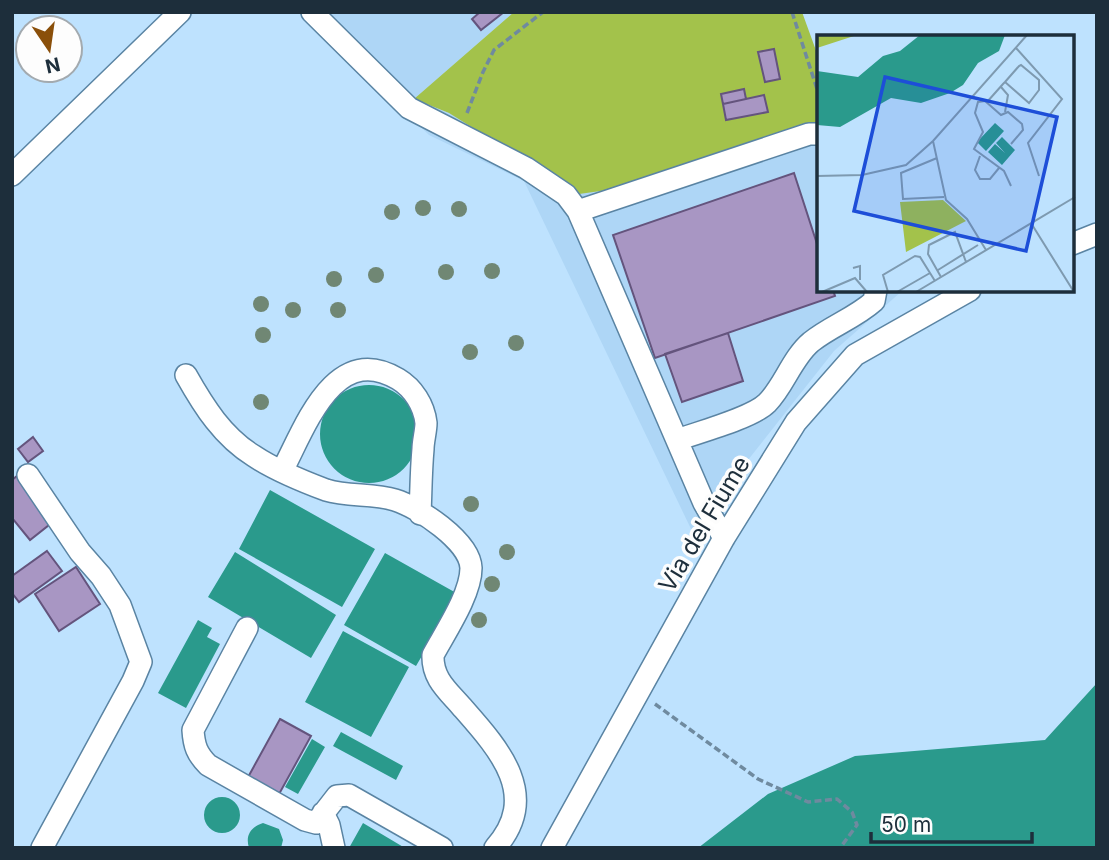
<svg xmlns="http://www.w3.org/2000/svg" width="1109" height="860" font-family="Inter,sans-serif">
<rect width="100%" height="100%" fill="#bee2fe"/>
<path fill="#aed6f6" d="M304,12H514L414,99L449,113L818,125V290L902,291L834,351L692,531L524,181L429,135Z"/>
<path fill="#a3c24b" d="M514,12H802L818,56V125L615,189L579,194L449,113L414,99Z"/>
<path fill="#2a9a8c" d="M320 434a49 49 0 1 1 98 0a49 49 0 1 1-98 0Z
M270,490L375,549L342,607L239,549Z
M235,552L336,615L311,658L208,597Z
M385,553L458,594L416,666L344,625Z
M198,620L212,628L207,637L220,644L186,708L158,693Z
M343,631L409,667L371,737L305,702Z
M1097,683V848H698L768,794L855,756L1045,740Z
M341,732L403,766L396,780L333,746Z
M312,739L325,747L298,794L285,787Z
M204 815a18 18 0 1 1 36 0a18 18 0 1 1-36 0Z
M263,823L279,829L283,840L281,848H249C245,835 251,827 263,823Z
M363,823L405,848H349Z"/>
<path fill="#a896c3" stroke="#64547d" stroke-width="2" d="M480,12H504L481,30L472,19Z
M774,49L780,79L765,82L758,52Z
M744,89L746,99L723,104L721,94Z
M764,95L768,112L726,120L723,104Z
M794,173L818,247V290H833L835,296L655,358L613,235Z
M728,333L743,381L682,402L665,354Z
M33,437L43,451L28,462L18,449Z
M17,476L54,521L30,540L12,518V480Z
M47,551L62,571L19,602L12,593V576Z
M76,567L100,604L59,631L35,594Z
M280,719L311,736L278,796L247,779Z"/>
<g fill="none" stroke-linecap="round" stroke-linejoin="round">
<g stroke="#5a84a3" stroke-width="24">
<path id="minor" d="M312,12L409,108L526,168L566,195L578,211L704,503L724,538
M12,175L180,12
M578,211L809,134H818
M1072,244L1097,234
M186,375C204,407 223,437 254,456C275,470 302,481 326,490C348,497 373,493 395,500C418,507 470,541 471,568C471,594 446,631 433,655C432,678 447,690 461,706C498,748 542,795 495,848
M677,440C699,432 752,418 767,403C784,386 792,358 811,342C831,326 855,318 874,301L876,290
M282,471C305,428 334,341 398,379C413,388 424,405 426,423C426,431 423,441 423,449C421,471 421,492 420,514
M28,475L80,552L101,576L120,605L141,662L133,681L42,848
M247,628L193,730C194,746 197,754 208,765L305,820L316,823L337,796L349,795L442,848
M323,813L329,825L334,848
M552,848L724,538L796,422L855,355L970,290"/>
</g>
<path stroke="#6f8a9f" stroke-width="3.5" stroke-dasharray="7 3.5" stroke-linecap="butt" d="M792,12L818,92
M467,113L483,72L494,50L543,12
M655,704L758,779L808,802L837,799L852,812L857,825L840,848"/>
<use href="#minor" stroke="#fff" stroke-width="21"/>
</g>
<g fill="#708774">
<circle cx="423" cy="208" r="8"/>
<circle cx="459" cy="209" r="8"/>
<circle cx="392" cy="212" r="8"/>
<circle cx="492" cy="271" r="8"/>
<circle cx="446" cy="272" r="8"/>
<circle cx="376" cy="275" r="8"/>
<circle cx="334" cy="279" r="8"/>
<circle cx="261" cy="304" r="8"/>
<circle cx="293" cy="310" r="8"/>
<circle cx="338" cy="310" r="8"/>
<circle cx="263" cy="335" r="8"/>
<circle cx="516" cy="343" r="8"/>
<circle cx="470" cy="352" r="8"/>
<circle cx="261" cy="402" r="8"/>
<circle cx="471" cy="504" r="8"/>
<circle cx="507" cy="552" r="8"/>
<circle cx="492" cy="584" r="8"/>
<circle cx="479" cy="620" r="8"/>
</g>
<g text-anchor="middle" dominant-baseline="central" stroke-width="7" stroke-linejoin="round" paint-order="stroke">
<g font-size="24" fill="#1d2e3b" stroke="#fdfdfd">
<text transform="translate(704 524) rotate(-59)">Via del Fiume</text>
</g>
</g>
<g transform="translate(817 35)">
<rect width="257" height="257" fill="#bee2fe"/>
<path d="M0,0H40L0,13ZM126,165L149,186L89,217L83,167Z" fill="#a3c24b"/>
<path d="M103,0H188L182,16L161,28L146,50L133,58L104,68L74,63L23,92L0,90V36L41,42L66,21L83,16ZM178,88L187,96L169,116L160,107ZM185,102L198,115L185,130L171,117L178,109L188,118L179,108Z" fill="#2a9a8c"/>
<path fill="none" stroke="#7e9ab0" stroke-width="2" d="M199,13L245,64L211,108L222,141M184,52L191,60L188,77M170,67L186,49L188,47L202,31L204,30L222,45V55L212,68L188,47M116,106L129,165L150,184L169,215M194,109L206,95L205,89L191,77L184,80L168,66L161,67L158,78L166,97L157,114L187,136L194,151M163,121L158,135L163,144H173L182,133M120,123L84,138L86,164L127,162M0,141L45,140L89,130L116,106L210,0M214,188L257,257M36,233L43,231V245M121,235L161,210M124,242L111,219L112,210L138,197L149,227M5,257L38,243L50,257M71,257L66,240L98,221L103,222L118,246M80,257L113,238M99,257L258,162"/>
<path fill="#1d4ed8" fill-opacity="0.15" stroke="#1d4ed8" stroke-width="3.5" d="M68,42L240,82L209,216L37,176Z"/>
<rect width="257" height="257" fill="none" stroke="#1d2e3b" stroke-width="3.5"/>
</g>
<rect width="1109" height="860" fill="none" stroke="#1d2e3b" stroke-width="28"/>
<g transform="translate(49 49) rotate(167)"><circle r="33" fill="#fdfdfd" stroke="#a3aaaf" stroke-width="2"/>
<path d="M0-5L12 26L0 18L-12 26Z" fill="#8a4f0a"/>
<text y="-10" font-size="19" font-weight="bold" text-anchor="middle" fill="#1d2e3b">N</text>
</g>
<path d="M871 832v10h161v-10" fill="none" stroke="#1d2e3b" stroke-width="3.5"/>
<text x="881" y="832" font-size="21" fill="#1d2e3b" stroke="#fdfdfd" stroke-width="5" paint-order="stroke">50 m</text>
</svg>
